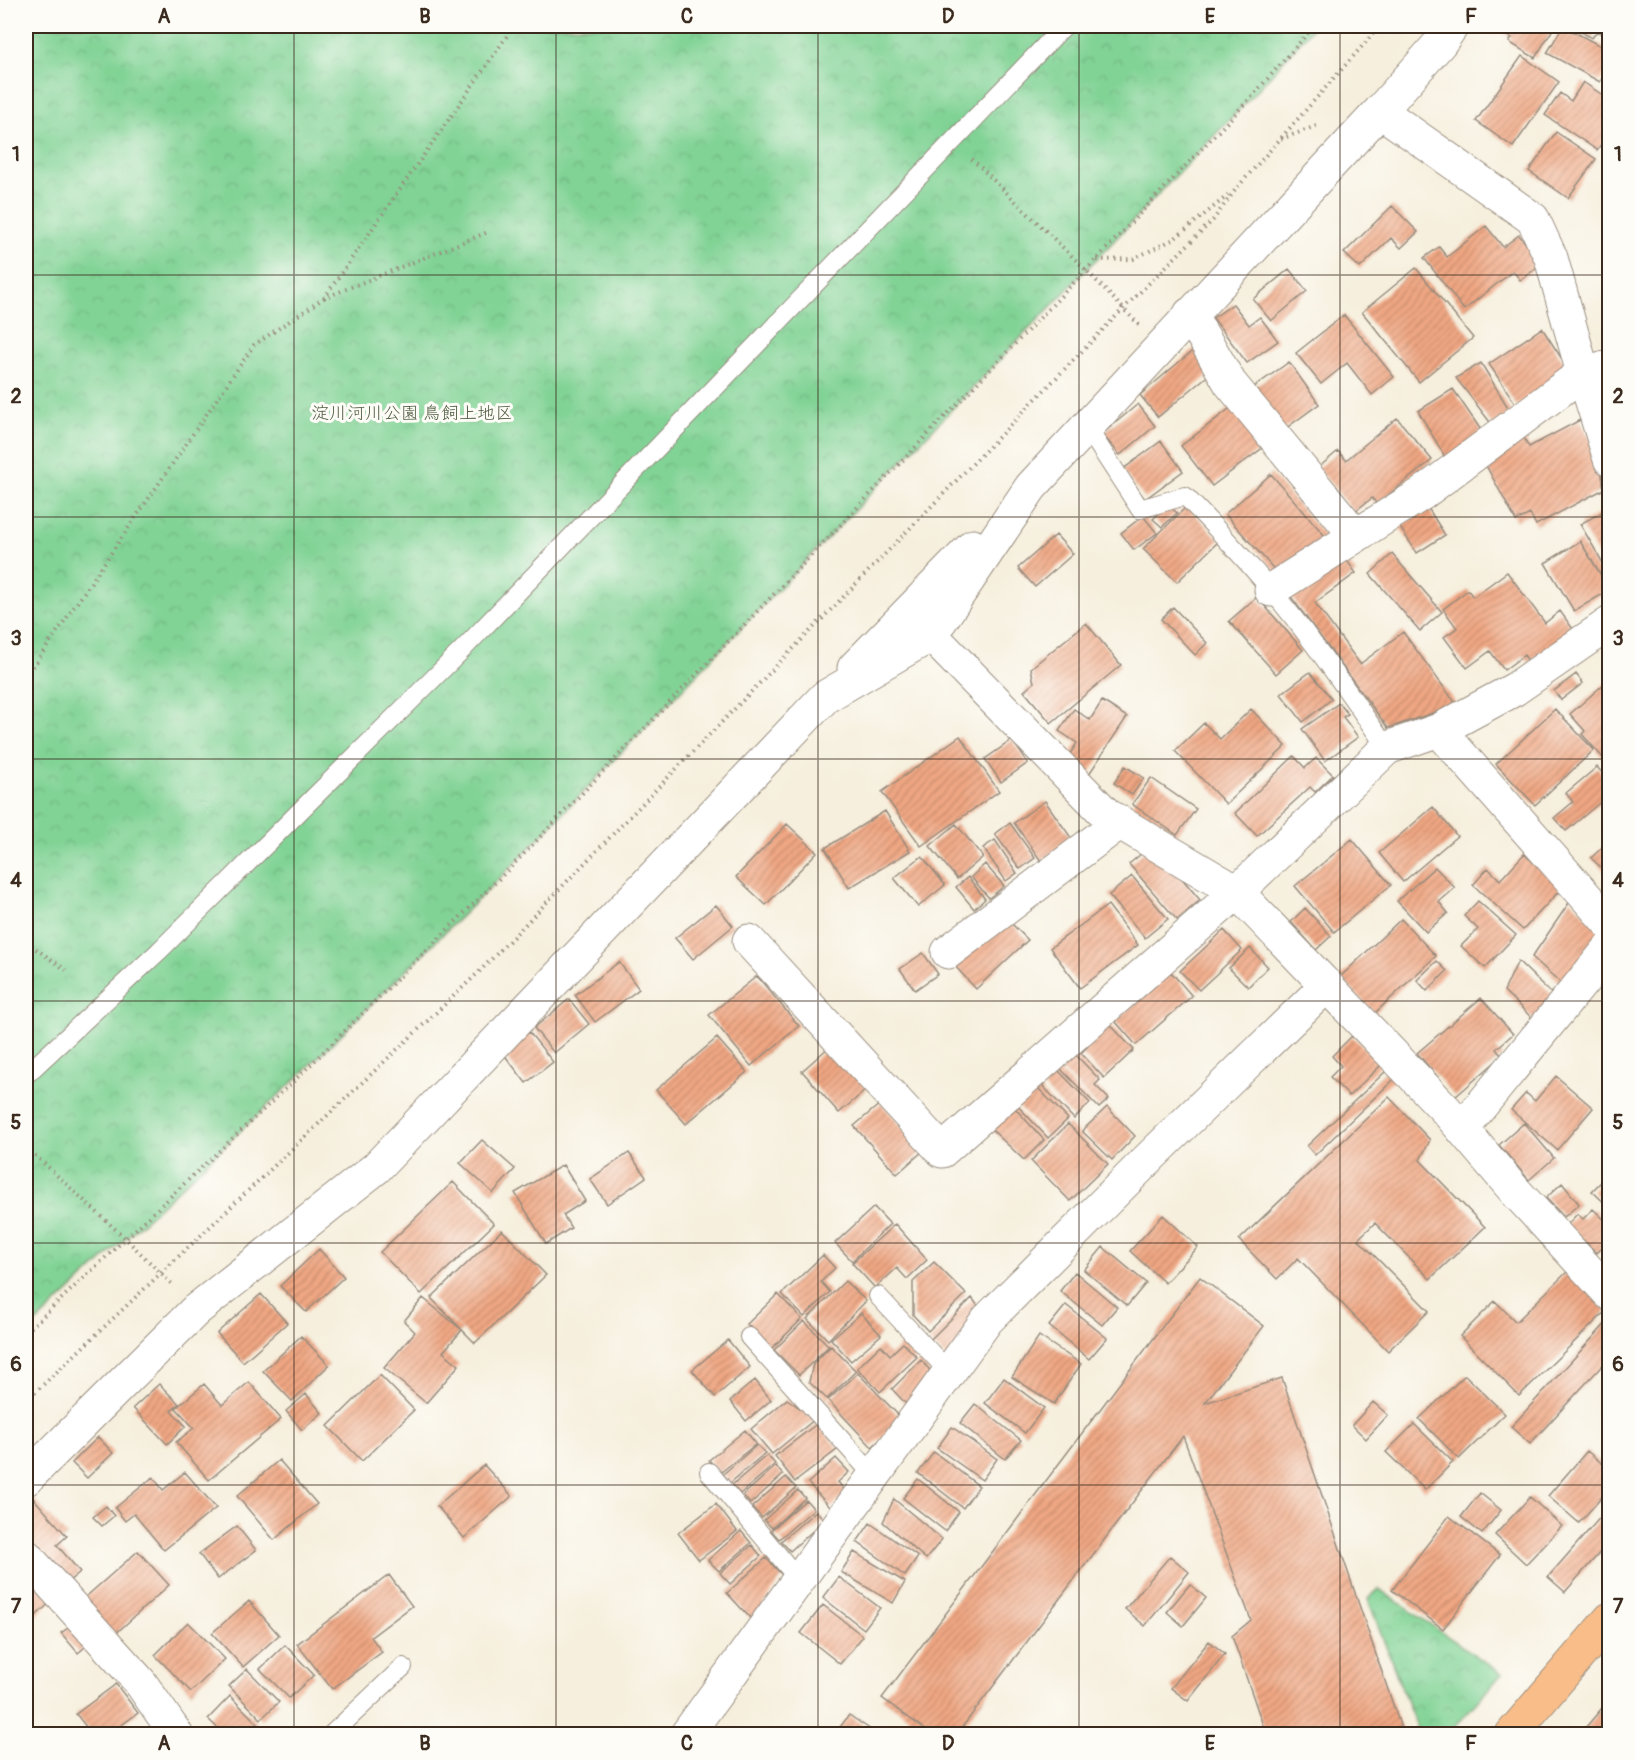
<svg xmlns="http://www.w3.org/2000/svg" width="1635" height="1760" font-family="Pangolin,'Klee One',sans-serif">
<defs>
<pattern id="park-crowns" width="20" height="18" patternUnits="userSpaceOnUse" patternTransform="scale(1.5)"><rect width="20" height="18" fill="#81d395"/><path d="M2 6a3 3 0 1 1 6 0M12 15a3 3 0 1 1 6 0" fill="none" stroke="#70b580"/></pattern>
<pattern id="building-hatch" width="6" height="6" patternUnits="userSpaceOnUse" patternTransform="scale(1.5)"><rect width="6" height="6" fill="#f0a783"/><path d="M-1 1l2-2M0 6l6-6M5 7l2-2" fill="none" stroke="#c4886b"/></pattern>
</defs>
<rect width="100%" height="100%" fill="#fdfcf7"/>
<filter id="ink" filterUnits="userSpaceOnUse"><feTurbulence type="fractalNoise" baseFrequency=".0167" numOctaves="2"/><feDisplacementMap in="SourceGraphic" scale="12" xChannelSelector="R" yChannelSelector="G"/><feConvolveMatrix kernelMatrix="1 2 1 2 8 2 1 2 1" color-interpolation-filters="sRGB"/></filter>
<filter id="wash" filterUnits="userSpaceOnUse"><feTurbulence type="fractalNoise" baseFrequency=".008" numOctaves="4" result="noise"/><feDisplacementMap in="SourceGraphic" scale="24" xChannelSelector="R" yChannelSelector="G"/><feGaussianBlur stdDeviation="1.35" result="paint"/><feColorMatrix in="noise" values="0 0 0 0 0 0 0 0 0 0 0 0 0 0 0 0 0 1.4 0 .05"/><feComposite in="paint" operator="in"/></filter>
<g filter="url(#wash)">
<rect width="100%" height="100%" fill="#f6efdd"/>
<path fill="url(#park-crowns)" stroke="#5e7e5a" stroke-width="1.5" d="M26,26H1314L1255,93L1086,270L514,864L297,1078L26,1332Z
M1379,1589L1502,1674L1448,1734H1419L1368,1599Z"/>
<g id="blocks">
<path fill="url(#building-hatch)" d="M1492,26H1555L1535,58L1509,42L1512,38Z
M1563,26L1610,51V65L1600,82L1547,53Z
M1571,26H1610V39L1597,31L1592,38Z
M1522,56L1559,82L1513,147L1476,121Z
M1583,82L1610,100V132L1597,150L1545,115L1560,93L1571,101Z
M1556,132L1596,159L1568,198L1529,171Z
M1392,206L1418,232L1401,248L1391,238L1360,268L1344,253Z
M1486,226L1503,247L1519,235L1542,264L1520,280L1513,271L1464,310L1424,258L1439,247L1447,257Z
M1416,268L1473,338L1419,382L1362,312Z
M1289,269L1307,291L1271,321L1253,299Z
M1233,304L1249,325L1260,317L1278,341L1247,363L1213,318Z
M1344,315L1394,377L1372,395L1347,363L1321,384L1296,353Z
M1542,328L1569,370L1517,406L1489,364Z
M1198,346L1217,368L1158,417L1140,395Z
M1289,362L1319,404L1278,434L1247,392Z
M1481,363L1512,414L1493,426L1456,378Z
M1610,375V410L1599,378Z
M1453,389L1485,436L1448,462L1418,411Z
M1138,404L1155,426L1120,455L1102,434Z
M1233,406L1265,446L1212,486L1181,446Z
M1397,418L1432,460L1377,504L1372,498L1354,512L1318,468L1338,451L1346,460Z
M1580,420L1599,455L1604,489L1536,525L1530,514L1516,521L1482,458L1523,436L1529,447Z
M1161,441L1183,471L1145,499L1122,470Z
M1271,474L1325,536L1280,576L1225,514Z
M1168,505L1177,513L1162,527L1153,519Z
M1187,506L1220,540L1177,582L1143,549Z
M1428,508L1445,535L1417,553L1399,526Z
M1608,509L1610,513V575L1580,524Z
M1143,516L1157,533L1134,550L1121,533Z
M1056,535L1073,554L1035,587L1018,568Z
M1580,541L1610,590L1574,611L1545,563Z
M1392,554L1442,612L1420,631L1370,574Z
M1343,555L1356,573L1315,603L1360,664L1403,632L1457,705L1388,728L1289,594Z
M1507,572L1545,623L1560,611L1573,629L1529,662L1524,655L1504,670L1490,651L1467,668L1444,637L1457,628L1443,609L1468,590L1473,597Z
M1257,597L1303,650L1276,674L1229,621Z
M1173,607L1207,643L1195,655L1161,619Z
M1086,623L1121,665L1051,723L1024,691L1034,683L1031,668Z
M1310,672L1332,699L1303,722L1281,694Z
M1576,674L1583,683L1561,700L1554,691Z
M1605,683L1610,689V754L1604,759L1582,734L1585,731L1570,714Z
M1102,701L1127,717L1087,777L1064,763L1077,743L1059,731L1074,709L1090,720Z
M1339,703L1348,714L1343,717L1358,737L1325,761L1302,729Z
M1251,709L1286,746L1226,804L1175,751L1204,723L1220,739Z
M1555,709L1594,750L1535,805L1496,764Z
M960,736L999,791L921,846L882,792Z
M1012,740L1028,763L1001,782L985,759Z
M1294,756L1305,768L1316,758L1333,775L1315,792L1310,787L1257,836L1235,813Z
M1125,766L1144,778L1132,795L1114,783Z
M1597,767L1610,781V794L1566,831L1554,818L1573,802L1566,793Z
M1151,778L1196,809L1177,835L1132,804Z
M1045,801L1072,839L1041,861L1014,823Z
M1433,807L1457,836L1403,882L1379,853Z
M885,811L910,851L849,888L825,848Z
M1010,823L1035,858L1020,869L995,834Z
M787,824L817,852L766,905L736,877Z
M956,824L983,857L957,879L930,846Z
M1352,839L1391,885L1334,932L1295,886Z
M995,840L1017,873L1006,881L983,848Z
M1610,840V876L1591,858Z
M1153,844L1200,900L1177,920L1129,864Z
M1524,854L1562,888L1523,930L1473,885L1488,868L1500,880Z
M922,856L945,885L918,907L894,878Z
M985,864L1004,886L989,898L971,877Z
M1435,867L1455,888L1439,902L1448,913L1426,932L1397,901Z
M1132,876L1168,919L1145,938L1109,895Z
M968,877L985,899L974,909L956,887Z
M1571,900L1607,937L1563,985L1532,957Z
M1478,901L1516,935L1485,968L1461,946L1478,929L1464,916Z
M716,905L733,926L693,959L675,938Z
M1108,905L1138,945L1080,988L1050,948Z
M1305,908L1331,936L1316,950L1291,922Z
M1005,917L1028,940L976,989L954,965Z
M1401,919L1436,956L1375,1013L1340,977Z
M1224,930L1242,950L1199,990L1180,971Z
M1250,948L1268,967L1248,987L1229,968Z
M923,953L938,974L915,990L900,969Z
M1437,961L1447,971L1427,991L1417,980Z
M1518,961L1556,998L1534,1020L1504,991Z
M619,962L639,989L595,1022L575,995Z
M1171,972L1192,996L1136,1045L1115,1021Z
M757,976L799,1026L751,1066L709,1015Z
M1481,998L1513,1034L1496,1049L1502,1056L1455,1097L1417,1053Z
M569,999L589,1024L554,1053L534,1028Z
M1106,1020L1134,1050L1104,1078L1081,1053L1090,1044L1086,1039Z
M529,1032L553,1062L526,1083L503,1053Z
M1352,1036L1381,1065L1349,1096L1330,1077L1341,1066L1332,1056Z
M717,1038L747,1072L686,1124L656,1090Z
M830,1046L867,1089L839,1113L802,1071Z
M1073,1052L1100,1080L1095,1085L1109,1099L1099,1108L1058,1066Z
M1057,1069L1090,1103L1074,1119L1041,1084Z
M1386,1071L1394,1079L1315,1155L1307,1146Z
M1556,1076L1593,1108L1557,1150L1511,1110L1526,1093L1535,1101Z
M1037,1087L1068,1119L1048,1138L1017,1105Z
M1389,1097L1430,1140L1420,1160L1485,1227L1430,1279L1375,1223L1358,1239L1429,1311L1388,1351L1298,1258L1277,1279L1239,1240Z
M881,1103L923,1151L897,1174L854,1126Z
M1013,1106L1044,1140L1024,1160L990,1128Z
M1107,1107L1135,1136L1112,1160L1082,1131Z
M1524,1123L1554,1158L1529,1180L1499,1145Z
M1068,1124L1108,1164L1070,1201L1031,1161Z
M482,1140L515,1169L493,1193L460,1163Z
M629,1153L646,1177L607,1204L590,1179Z
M563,1165L585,1201L563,1215L571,1228L546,1244L515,1193Z
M1610,1173V1208L1592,1191Z
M453,1182L494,1224L421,1294L380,1252Z
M1562,1183L1579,1204L1564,1217L1546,1198Z
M874,1207L890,1224L852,1261L835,1243Z
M1593,1209L1610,1225V1240L1597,1253L1567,1225L1577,1214L1583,1219Z
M1163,1215L1198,1247L1165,1283L1130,1251Z
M895,1224L927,1260L907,1279L897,1268L875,1288L852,1263Z
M502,1230L546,1275L475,1343L431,1298Z
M1103,1247L1146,1283L1127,1306L1084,1270Z
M319,1249L344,1277L306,1312L280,1286Z
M1610,1254V1267L1603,1260Z
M823,1255L835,1268L821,1282L830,1292L804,1317L782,1294Z
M934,1262L966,1294L928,1331L913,1315V1282Z
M1568,1271L1607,1310L1519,1396L1460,1336L1495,1301L1516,1322Z
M1075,1272L1117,1307L1102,1325L1060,1291Z
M1200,1277L1264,1326L1205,1403L1282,1378L1403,1734H1266L1232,1636L1251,1620L1183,1436L957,1734H931L882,1698Z
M845,1281L866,1301L828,1340L807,1319Z
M261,1294L287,1323L243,1362L217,1333Z
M778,1294L802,1319L771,1349L747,1324Z
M423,1298L462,1330L443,1352L459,1365L426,1403L384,1368L415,1332L404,1321Z
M972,1298L985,1315L947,1359L929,1341Z
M1066,1305L1107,1338L1089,1359L1049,1326Z
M861,1313L881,1335L851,1361L831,1339Z
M1610,1319V1357L1530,1444L1511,1427Z
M804,1321L829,1346L799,1375L774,1350Z
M301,1336L329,1365L292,1401L263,1371Z
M1039,1336L1081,1364L1054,1404L1012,1377Z
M728,1340L750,1367L715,1397L692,1370Z
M903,1343L917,1357L880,1392L857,1368L881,1345L890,1355Z
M831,1346L856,1371L827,1399L809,1382L813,1364Z
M921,1360L929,1369L932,1383L908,1406L892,1389Z
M858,1373L902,1419L872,1447L828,1400Z
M380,1375L414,1410L362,1461L328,1426Z
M1465,1375L1505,1414L1459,1459L1419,1419Z
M1004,1378L1044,1408L1025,1433L985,1403Z
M755,1380L771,1400L746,1421L730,1401Z
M249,1382L281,1419L209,1480L176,1442L194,1428L176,1408L204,1384L222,1405Z
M159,1384L179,1404L171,1411L186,1426L167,1444L133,1408Z
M306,1394L322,1413L302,1430L286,1411Z
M787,1399L815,1419L772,1454L751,1429Z
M1373,1402L1388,1415L1366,1439L1352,1425Z
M975,1404L1021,1440L1005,1459L960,1423Z
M818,1423L838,1449L795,1482L775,1456Z
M1414,1424L1453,1462L1425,1490L1386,1452Z
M952,1427L997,1459L982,1480L937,1448Z
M745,1430L756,1444L720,1473L709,1460Z
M98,1437L113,1453L87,1478L72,1463Z
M757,1445L765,1453L730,1483L723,1474Z
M1587,1451L1610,1470V1488L1579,1523L1548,1496Z
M934,1452L979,1486L963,1508L918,1473Z
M767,1455L775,1464L740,1494L732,1485Z
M836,1458L849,1472L838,1482L847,1493L831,1508L808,1483Z
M279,1460L317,1504L274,1540L237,1496Z
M484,1465L512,1496L464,1538L437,1506Z
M776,1466L783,1475L750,1504L743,1495Z
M185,1472L216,1508L164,1550L134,1514L125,1521L115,1508L153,1477L163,1490Z
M786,1477L796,1488L762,1518L752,1507Z
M918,1479L959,1512L945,1531L903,1498Z
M798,1490L805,1498L772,1528L764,1520Z
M1480,1493L1501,1510L1482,1534L1461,1517Z
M1530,1497L1562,1526L1526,1564L1495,1535Z
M34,1499L67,1536L57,1545L80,1572L62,1587L26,1544V1507Z
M894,1499L942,1539L926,1559L883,1522Z
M806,1500L814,1509L779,1539L771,1530Z
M716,1504L737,1531L699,1560L678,1533Z
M106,1506L114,1516L102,1526L93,1517Z
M1610,1506V1541L1565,1592L1548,1577Z
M816,1511L825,1520L790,1551L781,1541Z
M1449,1516L1500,1555L1443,1629L1392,1590Z
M870,1523L918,1557L905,1576L857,1542Z
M237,1526L256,1550L218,1579L199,1554Z
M741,1531L751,1543L719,1571L708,1560Z
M752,1545L761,1556L730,1584L720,1573Z
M138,1551L169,1585L113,1636L81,1601Z
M854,1552L905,1582L893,1603L841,1572Z
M1170,1556L1189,1572L1145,1626L1125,1609Z
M766,1558L783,1576L753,1621L727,1593Z
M26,1566L55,1598L26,1625Z
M389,1575L412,1606L371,1637L382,1652L332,1689L297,1644Z
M839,1577L880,1608L864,1629L823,1598Z
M1190,1584L1206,1598L1183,1626L1167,1612Z
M249,1601L279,1635L243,1667L212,1633Z
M823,1605L863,1636L840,1664L801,1633Z
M188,1622L225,1659L191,1692L155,1655Z
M74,1624L90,1643L78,1653L61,1633Z
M1209,1641L1225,1654L1188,1701L1171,1688Z
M285,1645L314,1675L289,1698L260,1669Z
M247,1669L279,1702L261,1719L229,1686Z
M116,1684L138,1713L109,1734H106L100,1727L91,1733L76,1714Z
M230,1696L257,1723L246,1734H224L208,1719Z
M1602,1708H1610V1734H1580Z
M849,1715L877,1734H835Z"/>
</g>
</g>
<g filter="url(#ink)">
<use href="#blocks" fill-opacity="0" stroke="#988c7e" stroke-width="1.5"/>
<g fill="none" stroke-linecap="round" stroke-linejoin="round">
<g stroke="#988c7e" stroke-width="20">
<path id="lane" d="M1086,426L1140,509L1185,496C1231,543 1276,592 1315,646C1340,679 1363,714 1387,748
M26,1075L159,951L463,649L1064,26
M878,1296L949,1372
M749,1337L874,1476
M709,1472L799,1580
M332,1734L403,1667"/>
</g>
<g stroke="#988c7e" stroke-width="35">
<path id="street" d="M1190,314L1230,383L1356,536
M1610,366L1583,373L1610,459
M1271,590L1423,493L1583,373L1551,258L1533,219L1380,111
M931,635L1107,815L1237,892L1446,1110L1515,1191L1610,1294
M854,668L973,546
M1439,730L1610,924
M749,941L942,1151L1237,892L1387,748L1439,730L1515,689L1610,623
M948,952L1120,822
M1462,1129L1610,948
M26,1479L196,1310L376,1168L825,697L931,635L1031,487L1380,111L1440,43L1452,26
M26,1556L140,1682L176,1734
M687,1734L987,1320L1145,1162L1327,985"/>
</g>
<g stroke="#988c7e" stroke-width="35">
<path id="primary" d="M1512,1734L1610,1619"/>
</g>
<path stroke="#988c7e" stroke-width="4" stroke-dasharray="1.5 4.5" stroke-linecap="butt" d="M1281,139L1319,125
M972,159L1086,270L1139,325
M1097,260L1133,259L1174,239L1231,193
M324,298L514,26
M26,677L254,345L324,298L488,232
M26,942L66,970
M26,1147L125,1238L174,1286
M26,1332L297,1078L514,864L1086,270L1255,93L1314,26
M26,1401L479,972L1123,309L1213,220L1236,189L1380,26"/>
<use href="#lane" stroke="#fff" stroke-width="18"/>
<use href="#street" stroke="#fff" stroke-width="33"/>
<use href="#primary" stroke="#f8bd89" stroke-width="33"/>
</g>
</g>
<path fill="none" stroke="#3b2a1e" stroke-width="1.5" stroke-opacity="0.55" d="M294,26V1734M556,26V1734M818,26V1734M1079,26V1734M1340,26V1734M26,275H1610M26,517H1610M26,759H1610M26,1001H1610M26,1243H1610M26,1485H1610"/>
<g text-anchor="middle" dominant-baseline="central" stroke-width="6" stroke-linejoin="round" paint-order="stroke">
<g font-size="18" fill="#505d42" stroke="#fdfcf7">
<text x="412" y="413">淀川河川公園 鳥飼上地区</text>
</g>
</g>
<rect width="1635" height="1760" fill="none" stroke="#fdfcf7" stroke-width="66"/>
<rect x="33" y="33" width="1569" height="1694" fill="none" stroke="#3b2a1e" stroke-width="2"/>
<g font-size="20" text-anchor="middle" font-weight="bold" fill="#3b2a1e">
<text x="164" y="23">A</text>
<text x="425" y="23">B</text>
<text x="687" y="23">C</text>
<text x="948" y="23">D</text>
<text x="1210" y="23">E</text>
<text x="1471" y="23">F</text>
<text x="16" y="161">1</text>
<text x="1618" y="161">1</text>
<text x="16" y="403">2</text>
<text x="1618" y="403">2</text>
<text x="16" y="645">3</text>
<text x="1618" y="645">3</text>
<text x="16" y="887">4</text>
<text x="1618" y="887">4</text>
<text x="16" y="1129">5</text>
<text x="1618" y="1129">5</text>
<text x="16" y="1371">6</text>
<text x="1618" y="1371">6</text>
<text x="16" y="1613">7</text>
<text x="1618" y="1613">7</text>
<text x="164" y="1750">A</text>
<text x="425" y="1750">B</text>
<text x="687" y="1750">C</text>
<text x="948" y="1750">D</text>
<text x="1210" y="1750">E</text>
<text x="1471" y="1750">F</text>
</g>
</svg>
